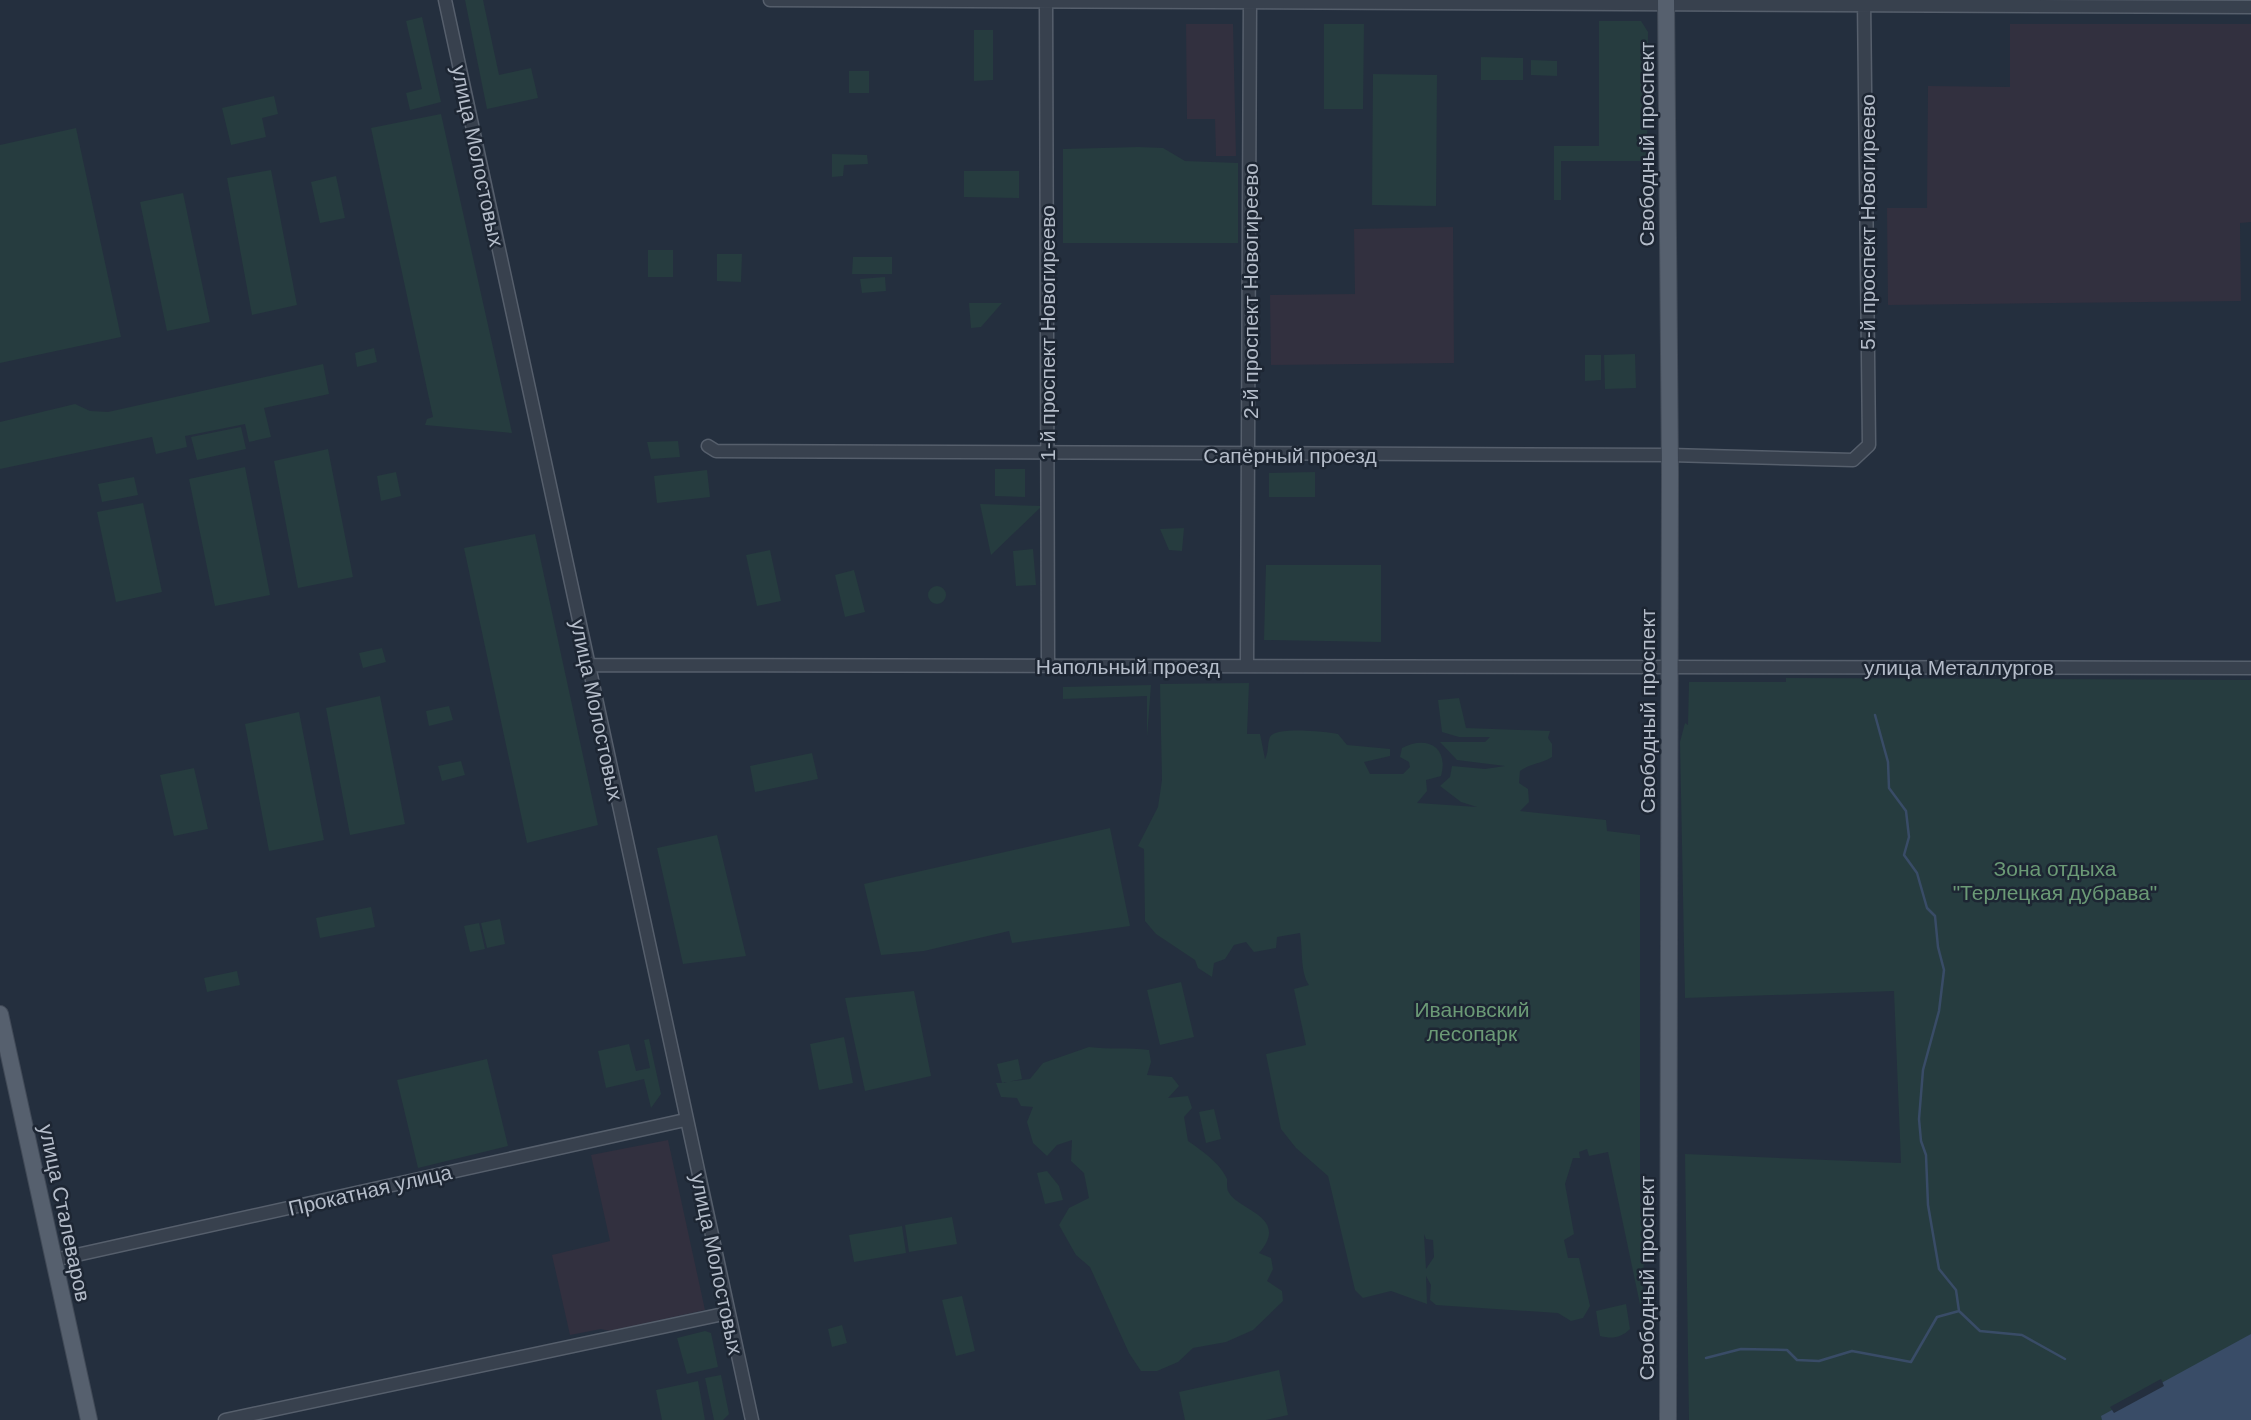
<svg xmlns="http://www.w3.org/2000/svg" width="2251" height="1420" font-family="Arial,sans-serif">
<rect width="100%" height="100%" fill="#242f3e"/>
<path fill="#32303f" d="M1186,24H1233L1236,156H1216L1215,119H1187Z
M2010,24H2251V222L2240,223L2241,301L1888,305L1887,208H1927L1928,86L2010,87Z
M1453,227L1454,363L1271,365L1270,295L1355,294L1354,229Z
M668,1140L705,1310L610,1331L601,1329L570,1335L552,1255L610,1241L591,1155Z"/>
<path fill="#263c3f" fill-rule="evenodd" d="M465,0H483L499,75L531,68L538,98L487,109Z
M422,17L441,102L410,110L406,93L422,89L406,21Z
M1599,21H1641L1648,32L1647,161H1561V200H1554V146H1599Z
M1324,24H1364L1363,109H1324Z
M974,30H993V80L974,81Z
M1481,57L1523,58V80H1481Z
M1531,60L1557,61V76L1531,75Z
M849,71H869V93H849Z
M1373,74L1437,75L1436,206L1372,205Z
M274,96L278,114L262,118L266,137L231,145L222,108Z
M441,114L512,433L425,425L427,419L433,417L371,128Z
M76,128L121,337L0,363V145Z
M1139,147L1163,148L1185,161L1238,163V243H1063V149Z
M832,154L867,155L868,164L844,165L843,176L832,177Z
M271,170L297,305L252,315L227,178Z
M964,171H1019V198L964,197Z
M336,176L345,218L320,223L311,182Z
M183,193L210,322L167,331L140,202Z
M648,250H673V277H648Z
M717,254H742L741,282L717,281Z
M853,257H892V274H852Z
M885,277L886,291L862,293L860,279Z
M969,303H1002L981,327L971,328Z
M374,348L377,362L357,367L355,353Z
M1635,354L1636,388L1605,389L1604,355Z
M1585,355H1601V380L1585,381Z
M323,364L329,394L264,408L271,437L249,442L245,424L185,436L187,447L156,454L152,437L0,469V422L75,404L90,411L108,412Z
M241,427L246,449L197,460L191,437Z
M678,441L680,457L651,459L647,442Z
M328,449L353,577L298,588L274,461Z
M245,467L270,595L215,606L189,479Z
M995,469H1025V497L995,496Z
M707,470L710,497L657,503L654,476Z
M396,472L401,496L381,501L377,476Z
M1315,472V497H1269V473Z
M134,477L138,495L102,502L98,484Z
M143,503L162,592L116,602L97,512Z
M980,504L1042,506L991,555Z
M1184,528L1182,551L1169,550L1160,529Z
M535,534L598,825L527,843L464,548Z
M1033,549L1036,585L1016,586L1013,551Z
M770,550L781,601L757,606L746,555Z
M1266,565H1381V642L1264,640Z
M854,570L865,612L845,617L835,575Z
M928 595a9 9 0 1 1 18 0a9 9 0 1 1-18 0Z
M382,648L386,662L363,668L359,653Z
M1786,678L2251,680V1420H1689L1685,1154L1901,1163L1894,991L1685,998L1680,742L1685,723L1688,725L1689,682H1786Z
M1249,683L1247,734H1260L1265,759C1269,752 1267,744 1270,737C1276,726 1327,732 1338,734L1347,745L1390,749V756L1364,762L1370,774H1403L1410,767L1409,762L1400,757L1402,748C1427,735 1449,747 1441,776L1426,780L1427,791L1417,803L1477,807L1461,802L1440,786L1450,777L1452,766L1485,769L1505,766L1457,760L1440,742H1485L1490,737H1459L1442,732L1438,700L1459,698L1466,728L1550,731L1548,738L1552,744V757C1541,764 1531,763 1520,771L1519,783L1528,789L1529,802L1520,811L1606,820L1607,831L1640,835V1197L1644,1272L1641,1309L1608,1152L1589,1156L1587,1149L1579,1152L1580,1158H1573L1565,1184L1574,1234L1564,1240L1568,1258H1579L1590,1306L1583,1318L1571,1321L1558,1313L1436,1305L1430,1300L1431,1285L1426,1276L1427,1304L1391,1291L1363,1298L1355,1290L1328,1176L1296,1148L1281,1129L1266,1054L1306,1045L1294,989L1309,985C1300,972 1303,950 1300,933L1277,937L1276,948L1254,952L1246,942L1234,945L1225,959L1214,963L1212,977L1198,968L1195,960L1156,934L1145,921L1144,849L1138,846L1158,807L1162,780L1160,684ZM1424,1234L1426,1239L1433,1240L1434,1257L1426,1269Z
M1151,685L1147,737V696L1063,699V687Z
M380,696L405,824L350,835L326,708Z
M449,706L453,720L429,726L426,711Z
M299,712L324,840L269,851L245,724Z
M812,753L818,779L755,792L750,766Z
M461,761L465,775L442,781L438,766Z
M194,768L208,829L174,836L160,775Z
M1110,828L1130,926L1012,943L1009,931L924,951L881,955L864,884Z
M717,835L746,956L683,964L657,848Z
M371,907L375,927L320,938L316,918Z
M500,919L505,944L487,948L481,923Z
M479,923L485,949L470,952L464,926Z
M237,971L240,985L207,992L204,978Z
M1181,982L1194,1037L1160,1045L1147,990Z
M914,991L931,1076L865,1091L845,998Z
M844,1037L853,1083L819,1090L810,1044Z
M649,1039L661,1094L651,1108L644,1079L606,1088L598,1051L629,1044L636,1071L650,1068L644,1040Z
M1089,1047C1109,1050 1129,1047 1149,1050L1151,1062L1147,1075L1172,1077L1179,1086L1168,1098L1188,1096L1192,1108L1184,1117L1188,1141C1201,1150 1221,1164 1227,1179C1227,1180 1227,1190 1228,1191C1237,1211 1291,1216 1259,1253L1271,1258L1273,1269L1267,1281L1282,1291L1283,1301L1253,1330L1226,1342L1193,1348L1178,1362L1157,1371H1141L1129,1353L1090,1267L1076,1255L1059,1225L1069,1208L1089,1198L1084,1173L1071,1161L1072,1140L1057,1145L1047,1156L1033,1143L1027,1122L1033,1107L1021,1106L1017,1098L1001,1097L996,1083L1030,1079L1043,1063Z
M487,1059L508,1146L418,1168L397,1080Z
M1018,1059L1022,1079L1002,1083L997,1064Z
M1214,1109L1221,1139L1206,1143L1199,1112Z
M1047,1171L1059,1186L1063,1200L1045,1204L1037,1173Z
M952,1217L957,1244L909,1252L905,1225Z
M902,1226L906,1253L854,1262L849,1235Z
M962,1296L975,1351L956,1356L942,1300Z
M1626,1304L1630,1329C1621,1338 1612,1339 1600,1336L1596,1311Z
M842,1325L847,1343L832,1347L828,1329Z
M705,1331L711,1333L718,1367L687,1374L677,1338Z
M1279,1370L1288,1415L1266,1420H1185L1179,1392Z
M721,1375L729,1414L723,1420H714L705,1378Z
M698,1381L705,1420H662L656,1390Z"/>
<path fill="#394c67" d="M2251,1334V1420H2102L2101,1416Z"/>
<path fill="#242f3e" d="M2161,1379L2164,1386L2114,1413L2110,1407Z"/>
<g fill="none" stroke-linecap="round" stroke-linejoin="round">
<path stroke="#394c67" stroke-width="2.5" d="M1875,715L1888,762L1889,788L1906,811L1909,837L1904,855L1917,873L1927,908L1935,916L1938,947L1944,970L1939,1011L1923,1070L1919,1119L1921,1141L1926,1155L1928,1205L1939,1269L1956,1290L1959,1311
M1706,1358L1741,1349L1787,1350L1797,1360L1819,1361L1852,1351L1911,1362L1937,1317L1959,1311L1980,1331L2022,1335L2065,1359"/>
<g stroke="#565f6c" stroke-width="15">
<path id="minor" d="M445,0L752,1420
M770,0L2251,7
M1046,0L1048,666
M708,446L716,451L1670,455L1853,460L1869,445L1864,0
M589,665L2251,668
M1247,666L1250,0
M54,1260L685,1120
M225,1420L728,1313"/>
</g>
<g stroke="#414a57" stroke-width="18">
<path id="major" d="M1666,0L1670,472L1668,1420
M0,1014L89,1420"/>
</g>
<use href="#minor" stroke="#38414e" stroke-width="12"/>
<use href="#major" stroke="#56606e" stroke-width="16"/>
</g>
<g text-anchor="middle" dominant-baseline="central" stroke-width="5" stroke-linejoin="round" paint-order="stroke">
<g font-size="21" fill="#b4bcc9" stroke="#1d2633">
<text transform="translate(1646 144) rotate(-90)">Свободный проспект</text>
<text transform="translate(478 156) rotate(78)">улица Молостовых</text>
<text transform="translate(1867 222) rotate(-90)">5-й проспект Новогиреево</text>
<text transform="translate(1250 291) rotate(-90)">2-й проспект Новогиреево</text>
<text transform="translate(1047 333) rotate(-90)">1-й проспект Новогиреево</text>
<text x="1290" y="455">Сапёрный проезд</text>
<text x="1128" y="666">Напольный проезд</text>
<text x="1959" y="667">улица Металлургов</text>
<text transform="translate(597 710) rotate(78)">улица Молостовых</text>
<text transform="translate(1647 711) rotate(-90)">Свободный проспект</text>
<text transform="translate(370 1190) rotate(-13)">Прокатная улица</text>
<text transform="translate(65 1213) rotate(78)">улица Сталеваров</text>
<text transform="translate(717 1264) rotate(78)">улица Молостовых</text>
<text transform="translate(1646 1278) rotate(-90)">Свободный проспект</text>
</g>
<g font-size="21" fill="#6b9a76" stroke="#1d2633">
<text x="2055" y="868">Зона отдыха<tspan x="2055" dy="24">"Терлецкая дубрава"</tspan></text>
<text x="1472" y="1009">Ивановский<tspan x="1472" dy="24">лесопарк</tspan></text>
</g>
</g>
</svg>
